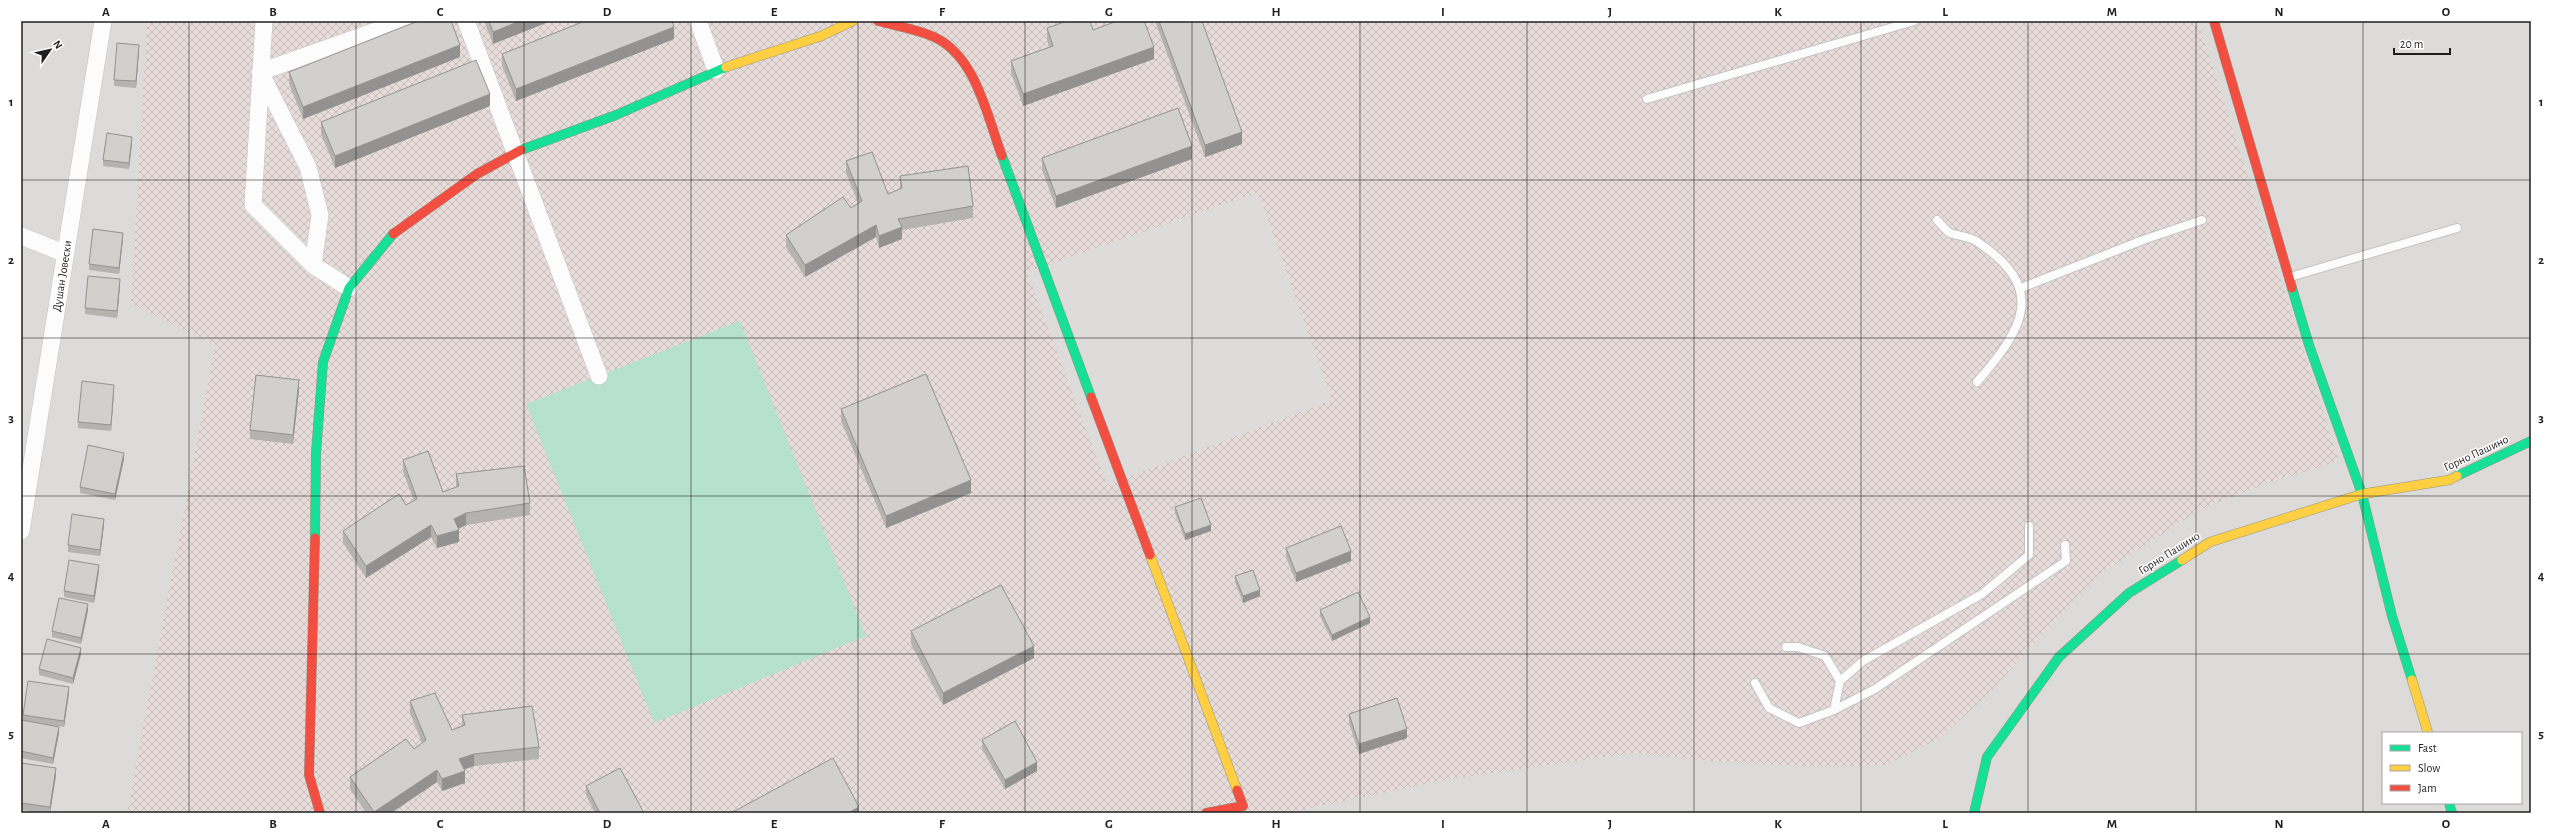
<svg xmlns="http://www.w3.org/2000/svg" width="2552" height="834" font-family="'Alegreya Sans',sans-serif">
<defs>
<pattern id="military-cross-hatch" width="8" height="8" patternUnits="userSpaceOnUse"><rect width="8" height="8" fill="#e7dcd9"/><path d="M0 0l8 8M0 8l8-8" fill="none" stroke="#c6bcba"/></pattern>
</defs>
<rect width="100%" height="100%" fill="#edebe8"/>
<path fill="#dcdbd9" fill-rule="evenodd" d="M21,21H2531V813H21ZM2383,733H2521V803H2383Z"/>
<path fill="url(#military-cross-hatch)" d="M147,21H2198L2339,461L2270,482L2201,509L2097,576L1984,698L1939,739L1886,765L1820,767L1722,762L1634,753L1449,779L1287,813H127L215,345L131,303Z"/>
<path fill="#b6e2cb" d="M740,321L866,636L654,723L526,404Z"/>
<path fill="#dddcdb" d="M1258,192L1332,400L1107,485L1027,272Z"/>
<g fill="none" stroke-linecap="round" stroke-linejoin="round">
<g stroke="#c4c3c2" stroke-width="10">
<path id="lane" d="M1647,99L1914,21
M1937,220C1941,224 1945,230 1950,233C1958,236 1968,236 1976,241C2048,288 2024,328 1977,382
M2290,277L2457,228
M2021,288L2143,240L2202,220
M1840,681L1863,661L1982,594L2029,555V526
M1755,683L1769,708L1799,723L1834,710L1840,681L1825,656L1798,647H1786
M1834,710L1875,689L2066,561L2065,545"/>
</g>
<g stroke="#c4c3c2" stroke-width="18">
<path id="street" d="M264,21L253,205L313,265L349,288
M466,21L599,376
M698,21L716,70
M21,236L66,254
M313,265L320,215L308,167L260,72L404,21
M21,531L103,21"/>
</g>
<g stroke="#969681" stroke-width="10">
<path id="fast" d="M521,150L616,115L726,67
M1002,156L1091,397
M2292,288L2309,345L2362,494L2392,616L2412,680
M2457,476L2531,441
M315,538L316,453L323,362L349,288L393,234
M2449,803L2452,813
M1974,813L1987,757L2059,657L2129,593L2182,560"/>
</g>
<g stroke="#969681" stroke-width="10">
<path id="slow" d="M726,67L821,36L853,21
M1150,555L1237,790
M2182,560L2210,542L2362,494L2449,480L2457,476
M2412,680L2428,733"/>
</g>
<g stroke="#969681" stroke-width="10">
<path id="jam" d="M878,21C896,26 917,29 934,37C976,56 987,116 1002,156
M2214,21L2292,288
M393,234L477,174L521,150
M1091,397L1150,555
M315,538L309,775L320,813
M1206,813L1243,806L1237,790"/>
</g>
<use href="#lane" stroke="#fcfcfc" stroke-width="8"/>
<use href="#street" stroke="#fcfcfc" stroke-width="17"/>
<use href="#fast" stroke="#16e098" stroke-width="9"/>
<use href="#slow" stroke="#ffcf43" stroke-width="9"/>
<use href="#jam" stroke="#f24e42" stroke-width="9"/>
</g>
<path fill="#b5b3b0" d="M484,21H551L493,44Z
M1155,21H1202L1242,144L1205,157Z
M1047,28L1093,30L1154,59L1023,106L1011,73V61L1049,47L1047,40Z
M674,39L516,101L502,66V54Z
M139,51L136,88L114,86V80Z
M460,57L303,119L289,84V72Z
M490,106L335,168L321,134V122Z
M132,143L129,169L103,166V160Z
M1042,158L1192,159L1056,208L1042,170Z
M846,161L888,194L900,189V176L973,206V218L902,230V239L879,248L876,237L805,277L786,247V235L851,208L858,203L846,173Z
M123,239L119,274L89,270V264Z
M120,285L117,318L85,314V308Z
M299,390L293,444L250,439V430Z
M114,391L111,431L78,428V422Z
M841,409L971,493L886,528L841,421Z
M124,459L115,500L80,493V487Z
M403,460L443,492L456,487V474L530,503V515L466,525L458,529L459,542L437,548L431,537L366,578L343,543V531L406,505L414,501L403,472Z
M1175,507L1211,531L1185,540L1175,513Z
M104,525L100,556L68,552V545Z
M1286,548L1351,561L1296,582L1286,557Z
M99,571L94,603L64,597V591Z
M1235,576L1260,596L1243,603L1235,582Z
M88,610L81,644L52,637V631Z
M1320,610L1370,623L1332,641L1320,616Z
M911,631L1034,658L943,705L911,644Z
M81,654L73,684L39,675V669Z
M69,693L64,727L50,725L59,733L53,764L21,758V727L23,720V715Z
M410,701L452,730L462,727V715L539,747V759L474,766L464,770L465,783L442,791L437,782L391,813H366L350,789V777L414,749L422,743L410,713Z
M1349,714L1407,738L1359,754L1349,723Z
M982,740L1037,771L1005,789L982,749Z
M21,763L56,775L50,813H45L21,810Z
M586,786L644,813H595L586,795Z"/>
<path fill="#939290" d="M520,21H551L493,44V32Z
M674,27V39L516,101V89Z
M139,45V51L136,88V81Z
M460,45V57L303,119V107Z
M1154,47V59L1023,106V94Z
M490,94V106L335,168V156Z
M1242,132V144L1205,157V145Z
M132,137V143L129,169V163Z
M1192,146V159L1056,208V196Z
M876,225V237L805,277V265Z
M902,227V239L879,248V236Z
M123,233V239L119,274V268Z
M120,279V285L117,318V311Z
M299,380V390L293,444V435Z
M114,385V391L111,431V425Z
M124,453V459L115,500V494Z
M971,480V493L886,528V516Z
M466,513V525L454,531V519Z
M104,519V525L100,556V550Z
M431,525V537L366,578V566Z
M1211,525V531L1185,540V534Z
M459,530V542L437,548V536Z
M1351,551V561L1296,582V573Z
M99,565V571L94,603V596Z
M1260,590V596L1243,603V596Z
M88,604V610L81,644V638Z
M1370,617V623L1332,641V635Z
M1034,646V658L943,705V693Z
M81,648V654L73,684V678Z
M69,687V693L64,727V721Z
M59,727V733L53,764V758Z
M1407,729V738L1359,754V744Z
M474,754V766L459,771V759Z
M1037,762V771L1005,789V780Z
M56,768V775L50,813V807Z
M437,770V782L391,813H374V812Z
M465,771V783L442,791V779Z
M859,807V813H848Z"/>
<path fill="#d2d0cd" stroke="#939290" d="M418,21H451L460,45L303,107L289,72Z
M489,21H520L493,32Z
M585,21H672L674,27L516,89L502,54Z
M1067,21H1090L1093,30L1117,21H1144L1154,47L1023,94L1011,61L1053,46L1047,28Z
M1159,21H1202L1242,132L1205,145Z
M117,43L139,45L136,81L114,80Z
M476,60L490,94L335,156L321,122Z
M1178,108L1192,146L1056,196L1042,158Z
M107,133L132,137L129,163L103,160Z
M872,152L888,194L902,188L900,176L968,166L973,206L898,219L902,227L879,236L876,225L805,265L786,235L843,197L851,208L862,201L846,161Z
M93,229L123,233L119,268L89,264Z
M88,276L120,279L117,311L85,308Z
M926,374L971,480L886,516L841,409Z
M256,375L299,380L293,435L250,430Z
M82,381L114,385L111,425L78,422Z
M88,445L124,453L115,494L80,487Z
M428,451L443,492L459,486L456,474L524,466L530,503L466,513L454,519L459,530L437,536L431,525L366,566L343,531L399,494L406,505L417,499L403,460Z
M1201,498L1211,525L1185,534L1175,507Z
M72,514L104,519L100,550L68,545Z
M1341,526L1351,551L1296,573L1286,548Z
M69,560L99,565L94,596L64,591Z
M1253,570L1260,590L1243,596L1235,576Z
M1001,585L1034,646L943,693L911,631Z
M1358,592L1370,617L1332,635L1320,610Z
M59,598L88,604L81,638L52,631Z
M47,639L81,648L73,678L39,669Z
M28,681L69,687L64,721L23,715Z
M435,693L452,730L465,725L462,715L532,706L539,747L474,754L459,759L465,771L442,779L437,770L374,812L350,777L406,739L414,749L426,740L410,701Z
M1397,698L1407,729L1359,744L1349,714Z
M22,720L59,727L53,758L21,751V727Z
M1015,721L1037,762L1005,780L982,740Z
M833,758L859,807L848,813H731Z
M21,763L56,768L50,807L21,803Z
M620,768L644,813H600L586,786Z"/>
<path fill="none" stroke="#1f1f1f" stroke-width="1" stroke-opacity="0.55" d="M189,21V813M356,21V813M524,21V813M691,21V813M858,21V813M1025,21V813M1192,21V813M1360,21V813M1527,21V813M1694,21V813M1861,21V813M2028,21V813M2196,21V813M2363,21V813M21,180H2531M21,338H2531M21,496H2531M21,654H2531"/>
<g text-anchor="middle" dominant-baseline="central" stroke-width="3" stroke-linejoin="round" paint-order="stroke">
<g font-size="12" fill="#1f1f1f" stroke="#fff">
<text transform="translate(62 276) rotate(-81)">Душан Јовески</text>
<text transform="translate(2476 453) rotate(-25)">Горно Пашино</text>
<text transform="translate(2169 553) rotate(-32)">Горно Пашино</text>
</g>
</g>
<rect width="2552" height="834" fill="none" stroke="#ffffff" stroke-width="44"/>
<rect x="2382" y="732" width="140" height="72" fill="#ffffff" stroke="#a5a5a5"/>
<rect x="2390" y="745" width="20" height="6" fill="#16e098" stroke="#a5a5a5"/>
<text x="2418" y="752" font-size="12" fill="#1f1f1f">Fast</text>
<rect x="2390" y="765" width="20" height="6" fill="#ffcf43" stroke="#a5a5a5"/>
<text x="2418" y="772" font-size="12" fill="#1f1f1f">Slow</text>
<rect x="2390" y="785" width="20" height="6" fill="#f24e42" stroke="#a5a5a5"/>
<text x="2418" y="792" font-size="12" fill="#1f1f1f">Jam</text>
<g transform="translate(50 50) rotate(56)" stroke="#ffffff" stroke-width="3" paint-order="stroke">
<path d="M0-3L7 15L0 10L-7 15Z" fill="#1f1f1f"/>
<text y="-6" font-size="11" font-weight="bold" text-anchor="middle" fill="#1f1f1f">N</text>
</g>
<path d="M2394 48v6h56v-6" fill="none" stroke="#1f1f1f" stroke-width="2"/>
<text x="2400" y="48" font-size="12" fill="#1f1f1f" stroke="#ffffff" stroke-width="3" paint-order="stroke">20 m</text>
<rect x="22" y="22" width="2508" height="790" fill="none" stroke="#1f1f1f" stroke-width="1.5"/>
<g font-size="13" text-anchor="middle" font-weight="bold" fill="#1f1f1f">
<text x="106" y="16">A</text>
<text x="273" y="16">B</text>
<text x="440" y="16">C</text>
<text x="607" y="16">D</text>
<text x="774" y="16">E</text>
<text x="942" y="16">F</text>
<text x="1109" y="16">G</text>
<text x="1276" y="16">H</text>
<text x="1443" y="16">I</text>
<text x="1610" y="16">J</text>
<text x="1778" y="16">K</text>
<text x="1945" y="16">L</text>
<text x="2112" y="16">M</text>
<text x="2279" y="16">N</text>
<text x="2446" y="16">O</text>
<text x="11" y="106">1</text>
<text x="2541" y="106">1</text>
<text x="11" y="264">2</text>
<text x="2541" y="264">2</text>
<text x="11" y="422">3</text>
<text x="2541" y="422">3</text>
<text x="11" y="580">4</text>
<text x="2541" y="580">4</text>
<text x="11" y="738">5</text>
<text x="2541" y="738">5</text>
<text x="106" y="828">A</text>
<text x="273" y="828">B</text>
<text x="440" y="828">C</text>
<text x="607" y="828">D</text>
<text x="774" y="828">E</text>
<text x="942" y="828">F</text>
<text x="1109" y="828">G</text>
<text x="1276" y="828">H</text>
<text x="1443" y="828">I</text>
<text x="1610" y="828">J</text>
<text x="1778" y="828">K</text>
<text x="1945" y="828">L</text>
<text x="2112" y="828">M</text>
<text x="2279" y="828">N</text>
<text x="2446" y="828">O</text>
</g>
</svg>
